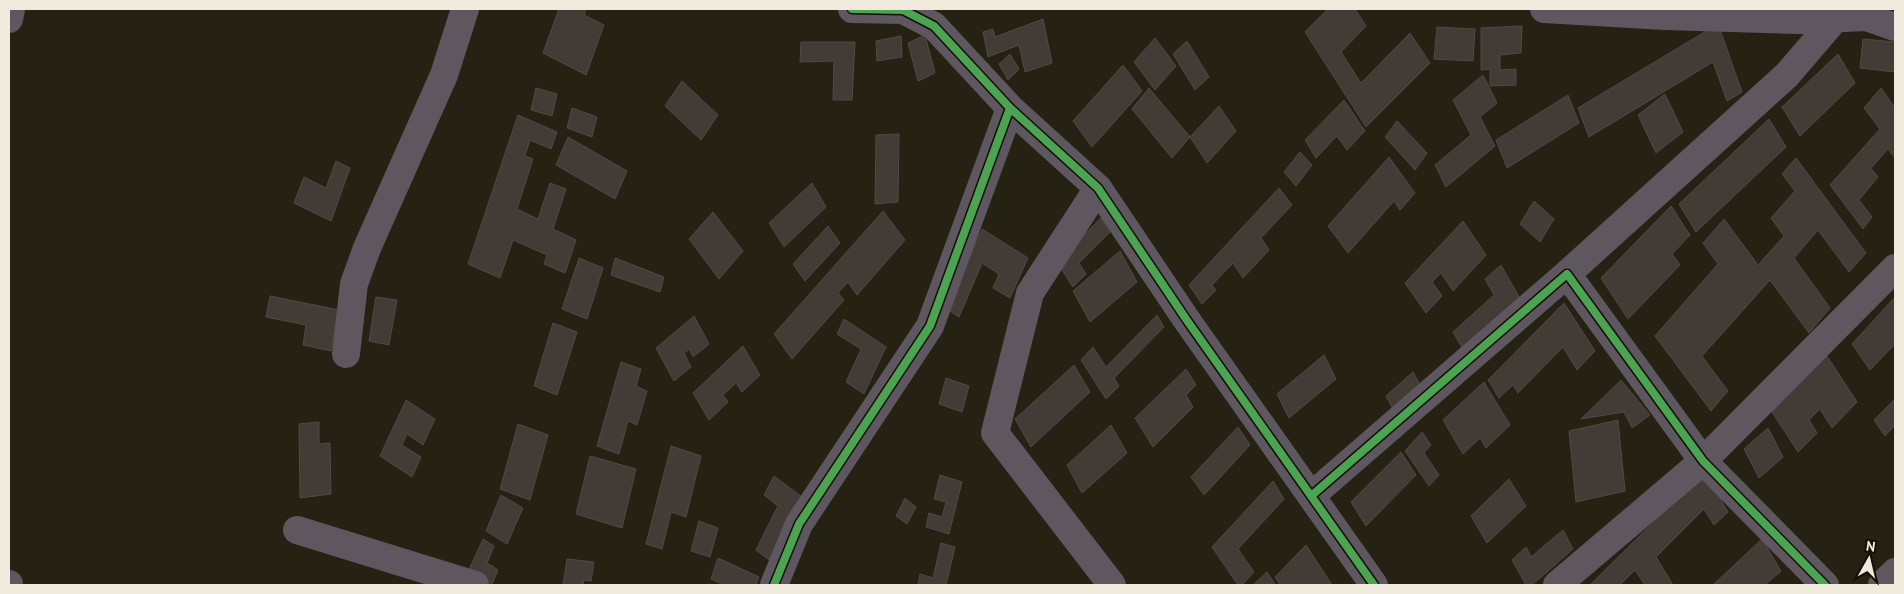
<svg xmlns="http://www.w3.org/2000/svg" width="1904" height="594" font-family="'PT Sans',sans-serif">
<rect width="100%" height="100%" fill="#252113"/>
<path fill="#423b36" stroke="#514945" d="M559,9H586L584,15L604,25L586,75L543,53Z
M1328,9H1355L1366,26L1341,52L1361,83L1410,33L1430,63L1366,127L1305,32Z
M1043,19L1052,63L1025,72L1019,45L988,57L983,32L993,29L995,37Z
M1718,24L1742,92L1727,101L1713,62L1589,137L1578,108Z
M1522,26L1521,53L1500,55V70L1516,69V85L1490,86V69L1481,70V28Z
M1437,27L1475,29L1473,61L1434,59Z
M925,35L935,73L918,81L908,43Z
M901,36L902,57L877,61L876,41Z
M1155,38L1176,66L1155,90L1134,62Z
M1863,39L1895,42V72L1860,68Z
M1187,41L1209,77L1195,90L1173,54Z
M801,42H855L852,100H833L834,61L800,62Z
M1010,54L1019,69L1008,80L999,64Z
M1838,54L1855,83L1800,136L1782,107Z
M1123,65L1142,91L1092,147L1073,121Z
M1483,75L1497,103L1480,117L1495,146L1446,187L1435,165L1471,135L1453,100Z
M682,81L718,115L701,140L665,106Z
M536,88L557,94L552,116L531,110Z
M1149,88L1190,137L1172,158L1132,109Z
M1881,88L1895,108V158L1888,149L1871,168L1878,177L1859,200L1872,217L1863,229L1830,185L1880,129L1864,108Z
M1665,94L1683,132L1656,153L1638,115Z
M1568,95L1579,123L1507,168L1496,140Z
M1344,100L1365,131L1347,150L1337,136L1316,158L1305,140Z
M1219,106L1236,131L1207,163L1190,137Z
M572,108L597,117L592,137L567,128Z
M518,115L557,132L551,149L530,140L525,156L533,159L517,209L538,219L550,183L566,189L553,229L576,240L565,273L544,264L547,255L513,240L500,278L468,264Z
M1769,119L1786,147L1696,232L1679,204Z
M1397,121L1427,153L1415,170L1385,137Z
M899,134L898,202L875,204L876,135Z
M568,137L627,171L615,199L556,165Z
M1300,152L1312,165L1296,186L1284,172Z
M1389,157L1415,193L1400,210L1394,201L1348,253L1328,226Z
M1796,158L1866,253L1849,272L1818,230L1794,258L1830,308L1809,333L1770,280L1702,356L1728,391L1711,411L1655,336L1718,264L1703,243L1724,219L1758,265L1784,236L1771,218L1795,191L1782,174Z
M336,161L350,168L331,221L294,203L304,177L326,188Z
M812,183L826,207L784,247L769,223Z
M1279,188L1292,205L1261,238L1269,250L1243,278L1233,263L1212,285L1216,290L1202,304L1189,285Z
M1534,201L1554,219L1540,242L1520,224Z
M1671,206L1690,235L1672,254L1680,265L1628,319L1601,278Z
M883,211L905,240L857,295L848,282L838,293L844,300L792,359L774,334Z
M713,212L743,251L719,279L689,239Z
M1101,218L1110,232L1079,263L1086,274L1073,287L1057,262Z
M1463,221L1486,255L1453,291L1441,273L1432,282L1442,296L1426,313L1405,283Z
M828,226L840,243L805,281L793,264Z
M982,229L1028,258L1010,298L993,288L999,274L982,263L959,317L947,309Z
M1120,251L1137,282L1090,322L1073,291Z
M579,258L603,268L587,319L562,309Z
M615,258L664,277L660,292L611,275Z
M1501,265L1521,300L1464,351L1453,332L1494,295L1485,279Z
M270,296L339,310L331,351L303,345L306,325L266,317Z
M376,297L397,300L389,345L369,341Z
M1895,297V344L1870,370L1852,344Z
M1564,303L1595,351L1577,370L1563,347L1518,393L1513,385L1499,398L1488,380Z
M1157,315L1164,327L1114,378L1119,386L1106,399L1081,360L1093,347L1106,367Z
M694,316L709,344L693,357L689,349L684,353L691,367L674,381L656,348Z
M844,319L886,347L864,394L846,382L861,349L837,334Z
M553,323L577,332L557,395L534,386Z
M743,346L760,375L742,392L736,383L723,395L728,402L709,420L693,393Z
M1324,355L1336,379L1289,418L1277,394Z
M1827,356L1857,402L1832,428L1820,409L1809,420L1817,433L1798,452L1772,412Z
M621,362L641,369L636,386L647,391L637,425L628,421L619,454L597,446Z
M1074,365L1090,392L1031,447L1015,419Z
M1186,369L1196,385L1186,395L1193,407L1153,447L1135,418Z
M1413,372L1421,387L1394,411L1386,396Z
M946,378L969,386L962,412L939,404Z
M1621,380L1650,415L1632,428L1624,412L1581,419Z
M1484,382L1510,425L1486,448L1480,438L1463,454L1443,420Z
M1895,399V425L1885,436L1874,420Z
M406,400L435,419L423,445L407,434L402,445L421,457L412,477L380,456Z
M1618,420L1625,491L1576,502L1569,431Z
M319,422V444L330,443L331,494L300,498L299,424Z
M518,424L548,435L530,500L500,489Z
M1111,425L1127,453L1082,493L1067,465Z
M1238,427L1250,445L1204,495L1191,477Z
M1768,428L1783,457L1759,478L1744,449Z
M1422,432L1431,445L1424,453L1439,475L1429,486L1405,451Z
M671,446L701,456L686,517L671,512L662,549L646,544Z
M1401,452L1416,475L1366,526L1351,502Z
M590,456L636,469L622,528L576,514Z
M1704,472L1728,512L1714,525L1704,509L1656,557L1673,585H1645L1635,570L1620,585H1590Z
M940,475L962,482L949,534L926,527L929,513L942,517L946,502L934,499Z
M774,476L802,497L769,560L756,550L778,506L764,495Z
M1509,479L1526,506L1487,543L1471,516Z
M1273,481L1284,499L1238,549L1254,572L1242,585H1238L1212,547Z
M501,495L523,508L507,544L486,531Z
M905,498L916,507L907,524L896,516Z
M699,521L718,528L710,557L691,551Z
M1563,530L1573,549L1532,585H1526L1512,560L1526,547L1531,557Z
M483,539L494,546L487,563L498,570L492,584L469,570Z
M1762,539L1781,571L1765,585H1713Z
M941,543L955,547L946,585H918L920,574L933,578Z
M1306,545L1332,585H1280L1275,577Z
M718,558L759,577L756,585H725L711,579Z
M567,559L594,562L591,581L584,580L583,585H563Z
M1267,572L1275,584L1274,585H1253Z"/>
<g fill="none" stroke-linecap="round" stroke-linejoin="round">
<path stroke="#5e5760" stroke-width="28" d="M852,9L903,10L934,26L1010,108L1098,188L1186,319L1374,585
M1544,9L1665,16L1799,20L1866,17L1895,27
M9,19L11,9
M1098,188L1030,293L995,433L1112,585
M1567,274L1787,75L1835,19
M346,354L354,284L367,248L444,75L465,9
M1311,496L1567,274L1703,461L1825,585
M297,530L475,585
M9,584V585
M774,585L799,524L930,326L1010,108
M1557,585L1703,461L1895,268
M1882,585L1895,572"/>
<g stroke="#120f05" stroke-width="11">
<path id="cycleway" d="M852,9L903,10L934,26L1010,108L1098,188L1186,319L1374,585
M1311,496L1567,274L1703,461L1825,585
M774,585L799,524L930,326L1010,108"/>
</g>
<use href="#cycleway" stroke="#4ca352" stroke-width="8"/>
</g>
<rect width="1904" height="594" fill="none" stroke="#efeadb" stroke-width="20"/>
<g transform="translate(1869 559) rotate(8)" stroke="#120f05" stroke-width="4" paint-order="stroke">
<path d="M0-4L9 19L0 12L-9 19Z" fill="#efeadb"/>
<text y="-8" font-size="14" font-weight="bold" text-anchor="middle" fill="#efeadb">N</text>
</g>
</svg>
